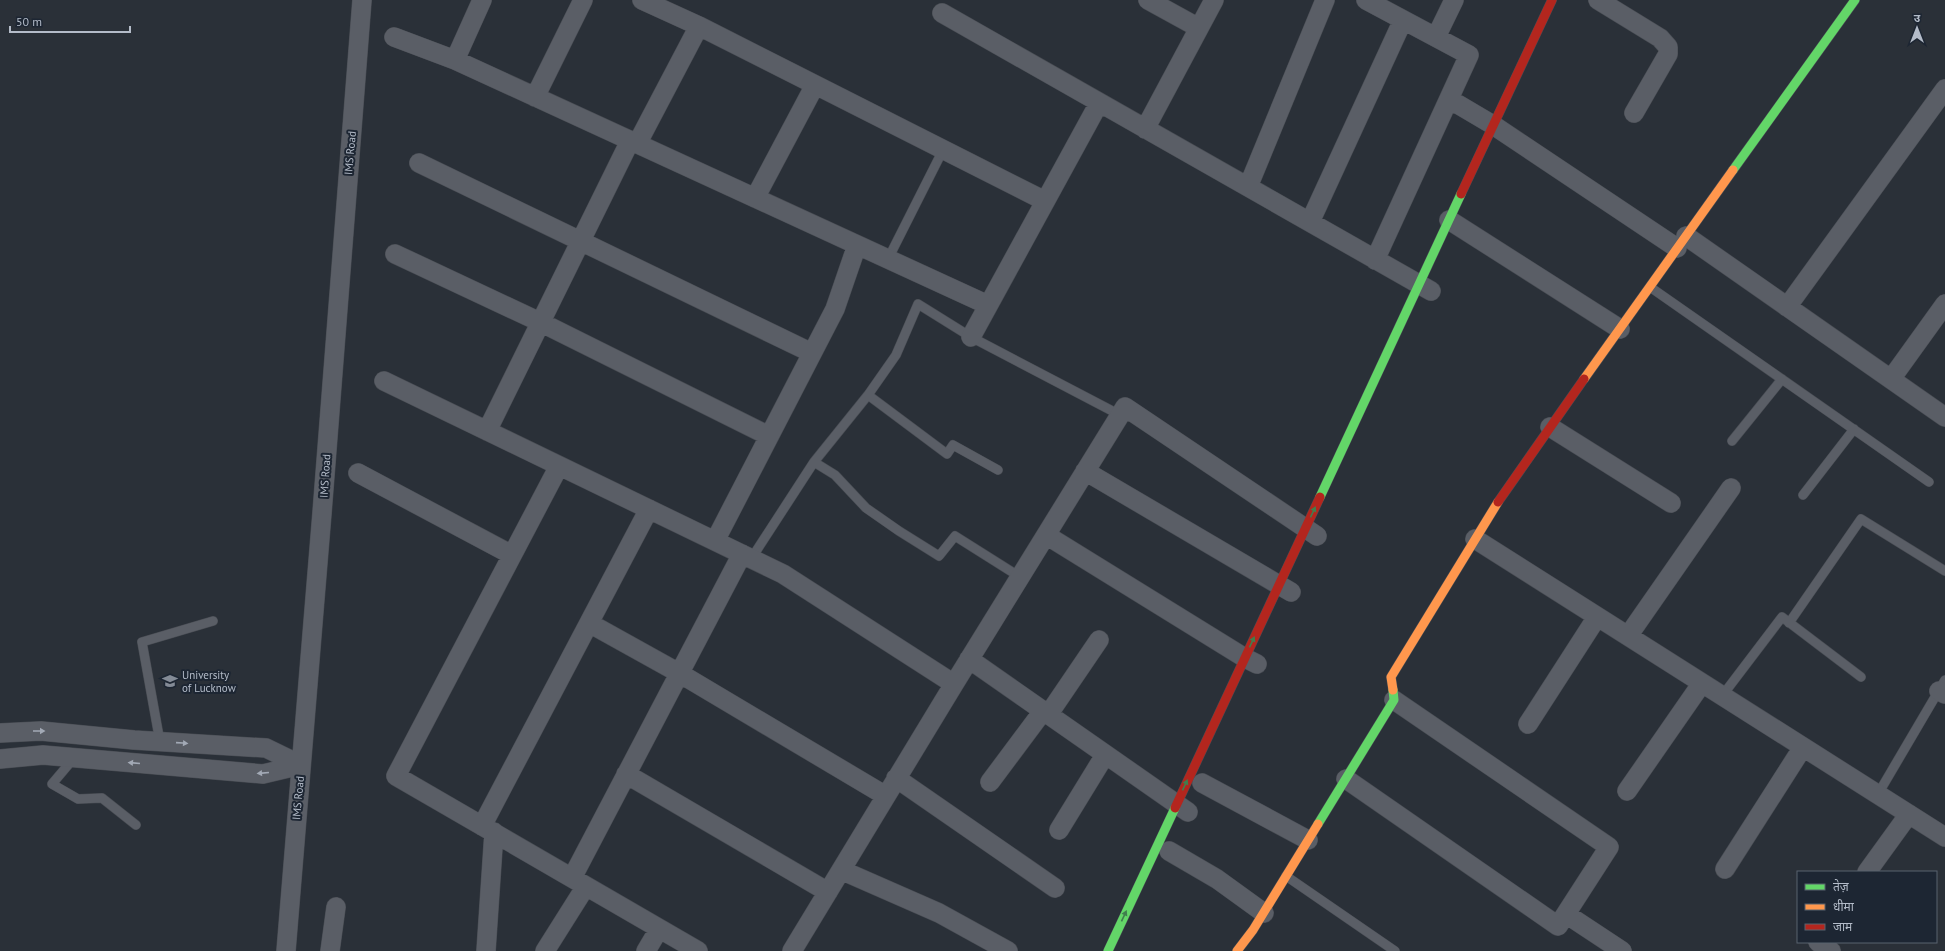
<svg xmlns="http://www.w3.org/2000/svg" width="1945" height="951" font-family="'PT Sans','Noto Sans Devanagari',sans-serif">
<rect width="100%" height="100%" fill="#2a3038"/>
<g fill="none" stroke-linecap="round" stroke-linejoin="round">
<g stroke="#484c53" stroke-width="10">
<path id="lane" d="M888,259L943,150
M1650,287L1929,482
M868,395L947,454L953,445L998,470
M1732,441L1782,379
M814,462L835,475L866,508L899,531L939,556L955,536L1020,577
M1803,495L1854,429
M751,559L814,462L868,395L896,355L918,304L971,337L1120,415
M1789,623L1861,519L1945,571
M1722,696L1782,617L1861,677
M160,742L142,642L213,621
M74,758L52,784L78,799L102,798L136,825
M1878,794L1945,680
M1286,876L1395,951"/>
</g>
<g stroke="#484c53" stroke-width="20">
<path id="street" d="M642,0L699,26L1045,201
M1148,0L1199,28
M1366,0L1469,55L1375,260
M1598,0L1660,38L1668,47V54L1634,113
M942,13L1431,291
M394,37L455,60L988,305
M1436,37L1454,0
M455,60L482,0
M535,97L583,0
M1449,99L1493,125L1677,248
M1145,129L1214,0
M637,144L699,26
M419,163L812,353
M1248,187L1325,0
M755,198L815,85
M1449,220L1620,329
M1310,222L1403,20
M1686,236L1945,417
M395,254L540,322L769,436
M1787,307L1945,89
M971,337L1099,103
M1891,379L1945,304
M384,381L783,574L954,684
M1550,427L1671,503
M487,431L630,141
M559,466L396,776L698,951
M1085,471L1291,592
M358,473L512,555
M1046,535L1245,658L1257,664
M1475,539L1945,837
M715,541L835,309L857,245
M589,623L679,673L886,796
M1628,636L1731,488
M969,659L1188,812
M1939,691L1945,694
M1048,715L1099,640
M1528,724L1597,617
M0,733L41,731L134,740L266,748L301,765
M0,759L43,755L263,774L301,765
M626,774L828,892
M896,778L1055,888
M1346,779L1558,926L1609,847L1394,700
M990,782L1043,711
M1202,783L1308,840
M1627,791L1702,683
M482,826L649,509
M1059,830L1105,755
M1169,851L1217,879L1264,913
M1725,869L1803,747
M841,870L939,913L1008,951
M1867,872L1909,814
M572,878L742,554
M1566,914L1622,951
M1818,942L1831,951
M286,951L322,513L362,0
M330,951L336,907
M486,951L494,832
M545,951L586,886
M646,951L659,929
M792,951L954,684L1125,407L1317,536"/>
</g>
<g stroke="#484c53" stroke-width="10">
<path id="fast" d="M1733,170L1855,0
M1320,497L1461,194
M1318,824L1394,700L1393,690
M1108,951L1175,808"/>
</g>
<g stroke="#484c53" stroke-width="10">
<path id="slow" d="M1584,379L1733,170
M1393,690L1391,677L1498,502
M1237,951L1253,930L1318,824"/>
</g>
<g stroke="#484c53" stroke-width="10">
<path id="jam" d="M1461,194L1552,0
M1498,502L1584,379
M1175,808L1320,497"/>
</g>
<use href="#lane" stroke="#5a5e66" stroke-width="9"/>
<use href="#street" stroke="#5a5e66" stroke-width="19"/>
<use href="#fast" stroke="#63d668" stroke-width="9"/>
<use href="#slow" stroke="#ff974d" stroke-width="9"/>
<use href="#jam" stroke="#b3261e" stroke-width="9"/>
</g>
<defs><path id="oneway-solid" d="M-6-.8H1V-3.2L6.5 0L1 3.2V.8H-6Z"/></defs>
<g fill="#407e4e">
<use href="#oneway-solid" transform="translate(1313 512) rotate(-65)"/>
<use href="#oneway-solid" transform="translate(1252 642) rotate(-65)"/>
<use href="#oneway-solid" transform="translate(1185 785) rotate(-65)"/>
<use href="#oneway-solid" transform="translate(1124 916) rotate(-65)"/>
</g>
<g fill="#a2a9b5">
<use href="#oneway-solid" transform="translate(39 731)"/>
<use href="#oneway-solid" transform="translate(182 743) rotate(4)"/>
<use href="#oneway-solid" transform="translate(134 763) rotate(-175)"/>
<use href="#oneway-solid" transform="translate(263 773) rotate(175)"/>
</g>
<defs>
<g id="university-bare" transform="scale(1.2)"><path d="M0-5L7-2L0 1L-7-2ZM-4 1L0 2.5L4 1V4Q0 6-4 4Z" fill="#848b96" stroke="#1d2633" stroke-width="2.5" paint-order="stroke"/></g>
</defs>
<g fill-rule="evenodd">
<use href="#university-bare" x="170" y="681"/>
</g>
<g text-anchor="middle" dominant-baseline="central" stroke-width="4" stroke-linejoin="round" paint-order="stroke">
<g font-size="11" fill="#b4bcc9" stroke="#1d2633">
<text transform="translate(350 153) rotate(-85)">IMS Road</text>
<text transform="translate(325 476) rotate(-86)">IMS Road</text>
<text transform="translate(298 798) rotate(-85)">IMS Road</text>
</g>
<g font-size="11" fill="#b4bcc9" stroke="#1d2633" text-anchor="start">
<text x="182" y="675">University<tspan x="182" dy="13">of Lucknow</tspan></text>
</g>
</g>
<rect x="1797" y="871" width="140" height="72" fill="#1d2633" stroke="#59626f"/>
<rect x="1805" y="884" width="20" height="6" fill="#63d668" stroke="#59626f"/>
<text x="1833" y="891" font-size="12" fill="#b4bcc9">तेज़</text>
<rect x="1805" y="904" width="20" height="6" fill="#ff974d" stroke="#59626f"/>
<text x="1833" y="911" font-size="12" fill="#b4bcc9">धीमा</text>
<rect x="1805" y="924" width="20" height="6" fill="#b3261e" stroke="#59626f"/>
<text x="1833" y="931" font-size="12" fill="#b4bcc9">जाम</text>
<g transform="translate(1917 28)" stroke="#1d2633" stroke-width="3" paint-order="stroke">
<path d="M0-3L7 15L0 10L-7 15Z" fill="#b4bcc9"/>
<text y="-6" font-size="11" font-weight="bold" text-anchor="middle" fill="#b4bcc9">उ</text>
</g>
<path d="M10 26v6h120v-6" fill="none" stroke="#b4bcc9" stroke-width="2"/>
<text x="16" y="26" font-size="12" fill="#b4bcc9" stroke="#1d2633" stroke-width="3" paint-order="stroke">50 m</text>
</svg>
